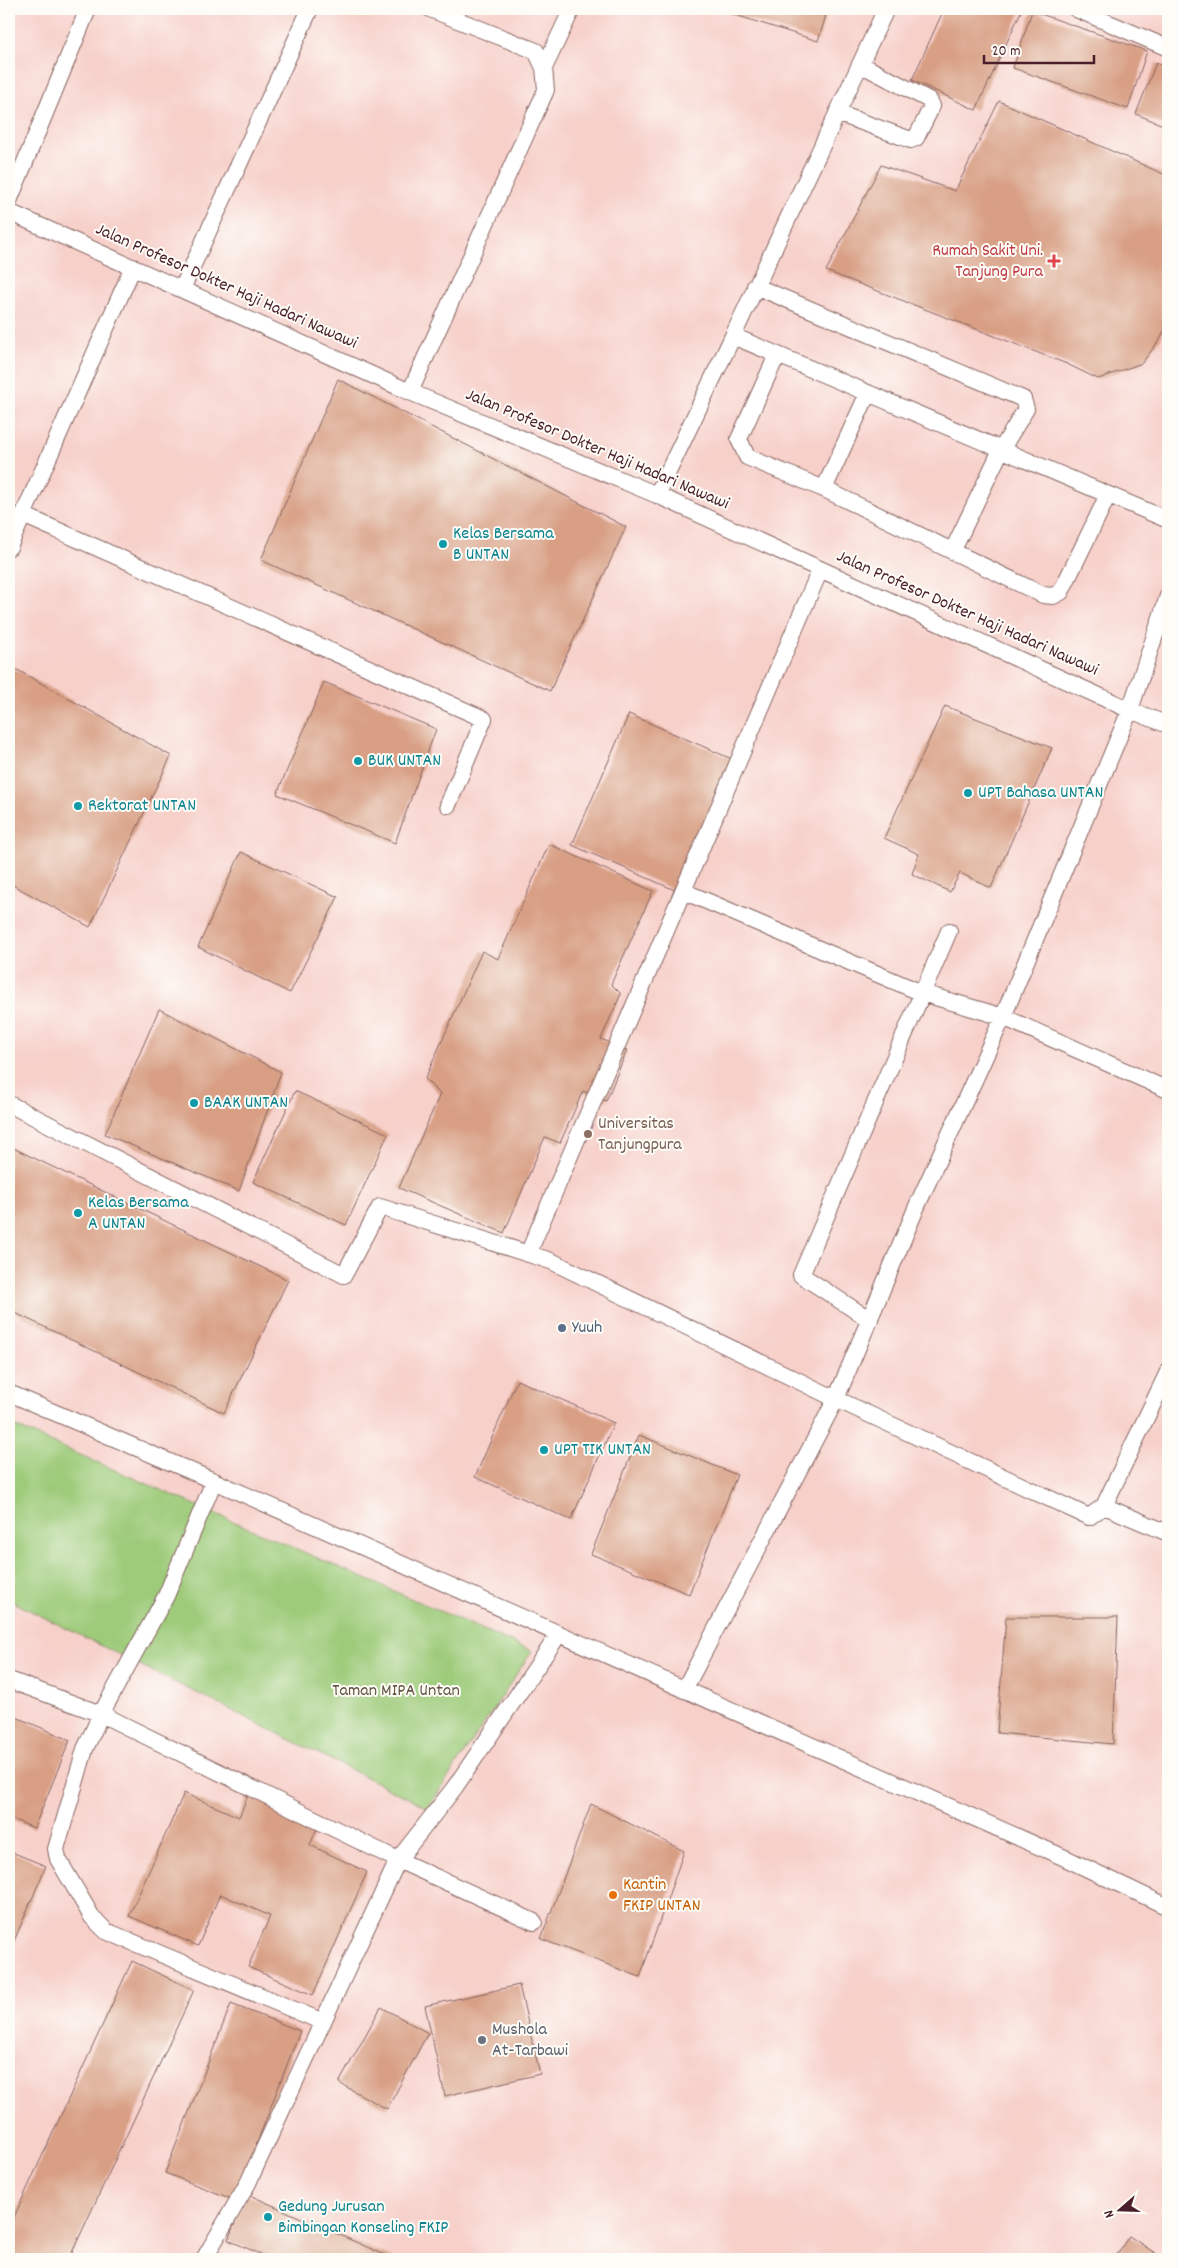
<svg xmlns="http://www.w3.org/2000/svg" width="1177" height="2268" font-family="Dekko,sans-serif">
<rect width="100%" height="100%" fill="#fdfcf7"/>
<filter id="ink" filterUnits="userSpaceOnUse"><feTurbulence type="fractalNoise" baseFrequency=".02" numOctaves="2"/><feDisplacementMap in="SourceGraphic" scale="10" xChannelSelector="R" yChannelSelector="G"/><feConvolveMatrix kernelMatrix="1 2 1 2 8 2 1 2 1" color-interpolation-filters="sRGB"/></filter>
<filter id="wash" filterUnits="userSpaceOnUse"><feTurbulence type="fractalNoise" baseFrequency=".0096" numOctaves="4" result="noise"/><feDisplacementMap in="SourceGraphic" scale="20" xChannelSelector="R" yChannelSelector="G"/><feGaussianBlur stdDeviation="1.12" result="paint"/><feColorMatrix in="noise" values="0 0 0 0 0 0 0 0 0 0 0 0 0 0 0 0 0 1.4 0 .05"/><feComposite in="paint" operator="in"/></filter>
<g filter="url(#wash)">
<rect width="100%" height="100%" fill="#f3ddbf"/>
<path fill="#f7d0ca" d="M9,9H1168V2259H9Z"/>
<path fill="#9dcb79" stroke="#747552" d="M9,1424L532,1651L428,1808L9,1600Z"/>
<g id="blocks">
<path fill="#d89f84" d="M716,9H828L818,41Z
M944,9H1022L976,110L912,80Z
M1032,11L1147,51L1128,109L1013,68Z
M1156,63L1168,68V127L1136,114Z
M999,101L1168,176V322L1161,338L1142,363L1098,379L1067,364L826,271L881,165L955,191Z
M338,379L626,527L550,691L261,560Z
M14,668L171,756L90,927L9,883V680Z
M324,682L436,729L395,843L277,794Z
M945,706L1052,748L991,888L960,873L950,892L912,874L919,854L884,838Z
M629,714L734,760L677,891L572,845Z
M549,844L653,891L611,984L621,994L601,1039L627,1050L606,1101L583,1091L560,1143L545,1137L504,1233L399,1188L440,1094L425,1079L482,951L498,959Z
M241,852L338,897L290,993L198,947Z
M159,1009L281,1072L239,1191L105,1134Z
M295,1091L388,1134L346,1225L253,1182Z
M9,1146L288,1280L224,1413L9,1310Z
M517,1380L614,1423L571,1520L475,1477Z
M639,1435L737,1475L689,1594L591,1554Z
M1006,1617H1118L1113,1744L997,1733Z
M9,1714L70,1740L34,1828L9,1818Z
M184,1793L239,1817L248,1795L318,1826L310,1845L367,1872L313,1995L248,1967L270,1916L220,1894L198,1946L129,1916Z
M591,1804L684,1851L640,1977L541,1939Z
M9,1851L46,1866L9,1953Z
M132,1961L194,1990L69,2259H9V2228Z
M519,1985L540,2074L445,2096L425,2006Z
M231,2004L300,2031L235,2200L165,2173Z
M381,2007L428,2033L387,2109L339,2083Z
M247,2194L394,2259H272L228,2240Z
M1129,2236L1164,2259H1114Z"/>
</g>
</g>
<g filter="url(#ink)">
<use href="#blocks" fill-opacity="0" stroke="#85625f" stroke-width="1"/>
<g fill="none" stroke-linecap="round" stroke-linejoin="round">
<g stroke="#85625f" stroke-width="18">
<path id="lane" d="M1076,9L1168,48
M544,68L572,9
M837,113L911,140L916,138L932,106L929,100L860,64
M9,201L88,9
M9,212L410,392L657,495L1130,710L1168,725
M755,286L1023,399L1026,409L1001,450L953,550
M182,289L310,9
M733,336L886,9
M777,355L739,439L747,457L824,489L1043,595L1053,596L1061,592L1108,495
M410,392L546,90L544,68L536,51L430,9
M824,489L868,393
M657,495L733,336L1168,520
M23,515L484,719L448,805
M9,547L133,267
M683,891L922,993L1003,1017L1168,1090
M9,1104L344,1275L380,1207L551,1261L836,1399L1089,1517L1104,1506L1168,1372
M528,1254L820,570
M870,1320L801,1275L949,931
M9,1393L214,1481L1065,1858L1168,1907
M1104,1506L1168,1533
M9,1680L101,1714L166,1596L214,1481
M684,1690L836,1399L917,1206L1003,1017L1130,710L1168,596
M323,2022L106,1931L92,1917L58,1859L56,1849L85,1749L101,1714L398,1860L534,1922
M204,2259L248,2183L398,1860L455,1787L559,1634"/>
</g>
<use href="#lane" stroke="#fff" stroke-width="16"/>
</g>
</g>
<path fill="#e0444e" stroke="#fdfcf7" stroke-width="2" d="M1051.5 253.5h5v5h5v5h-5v5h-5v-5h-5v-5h5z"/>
<g fill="#0f9aa8" stroke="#fdfcf7" stroke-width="2">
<circle cx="443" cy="544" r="5"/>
<circle cx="358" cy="761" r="5"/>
<circle cx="968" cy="793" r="5"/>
<circle cx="78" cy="806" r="5"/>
<circle cx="194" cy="1103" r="5"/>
<circle cx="78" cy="1213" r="5"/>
<circle cx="544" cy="1450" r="5"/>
<circle cx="268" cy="2217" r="5"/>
</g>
<circle fill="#8d6e63" stroke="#fdfcf7" stroke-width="2" cx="588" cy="1134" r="5"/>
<circle fill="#5c6f8a" stroke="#fdfcf7" stroke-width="2" cx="562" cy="1328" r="5"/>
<circle fill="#e8710a" stroke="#fdfcf7" stroke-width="2" cx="613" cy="1895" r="5"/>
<circle fill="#6b7280" stroke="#fdfcf7" stroke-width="2" cx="482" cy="2040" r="5"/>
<g text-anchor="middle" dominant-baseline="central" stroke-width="4" stroke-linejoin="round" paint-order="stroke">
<g font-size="18" fill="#be3a42" stroke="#fdfcf7" text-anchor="end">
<text x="1043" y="251">Rumah Sakit Uni.<tspan x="1043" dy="21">Tanjung Pura</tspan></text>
</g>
<g font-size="18" fill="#4a1f2b" stroke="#fdfcf7">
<text transform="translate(226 287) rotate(24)">Jalan Profesor Dokter Haji Hadari Nawawi</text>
<text transform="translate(597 450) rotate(23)">Jalan Profesor Dokter Haji Hadari Nawawi</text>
<text transform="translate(967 614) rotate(24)">Jalan Profesor Dokter Haji Hadari Nawawi</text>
</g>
<g font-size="18" fill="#0d838f" stroke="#fdfcf7" text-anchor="start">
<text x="453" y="534">Kelas Bersama<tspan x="453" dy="21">B UNTAN</tspan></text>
<text x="368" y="761">BUK UNTAN</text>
<text x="978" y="793">UPT Bahasa UNTAN</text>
<text x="88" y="806">Rektorat UNTAN</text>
<text x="204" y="1103">BAAK UNTAN</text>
<text x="88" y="1203">Kelas Bersama<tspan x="88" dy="21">A UNTAN</tspan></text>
<text x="554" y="1450">UPT TIK UNTAN</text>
<text x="278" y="2207">Gedung Jurusan<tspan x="278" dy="21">Bimbingan Konseling FKIP</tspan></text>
</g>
<g font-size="18" fill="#785e54" stroke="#fdfcf7" text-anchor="start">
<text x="598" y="1124">Universitas<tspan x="598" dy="21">Tanjungpura</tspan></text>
</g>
<g font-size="18" fill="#4e5e75" stroke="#fdfcf7" text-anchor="start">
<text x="572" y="1328">Yuuh</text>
</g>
<g font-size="18" fill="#635342" stroke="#fdfcf7">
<text x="396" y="1691">Taman MIPA Untan</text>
</g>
<g font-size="18" fill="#c56008" stroke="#fdfcf7" text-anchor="start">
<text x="623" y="1885">Kantin<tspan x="623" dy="21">FKIP UNTAN</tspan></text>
</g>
<g font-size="18" fill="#5b616d" stroke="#fdfcf7" text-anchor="start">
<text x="492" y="2030">Mushola<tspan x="492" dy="21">At-Tarbawi</tspan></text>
</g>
</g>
<rect width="1177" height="2268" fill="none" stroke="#fdfcf7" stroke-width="30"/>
<g transform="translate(1120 2210) rotate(250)" stroke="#fdfcf7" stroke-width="4" paint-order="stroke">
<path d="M0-4L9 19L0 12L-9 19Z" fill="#4a1f2b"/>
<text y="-8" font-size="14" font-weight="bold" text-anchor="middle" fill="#4a1f2b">N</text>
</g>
<path d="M984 55v8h110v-8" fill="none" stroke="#4a1f2b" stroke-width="2.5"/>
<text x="992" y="55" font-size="15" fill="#4a1f2b" stroke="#fdfcf7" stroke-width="4" paint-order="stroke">20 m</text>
</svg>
